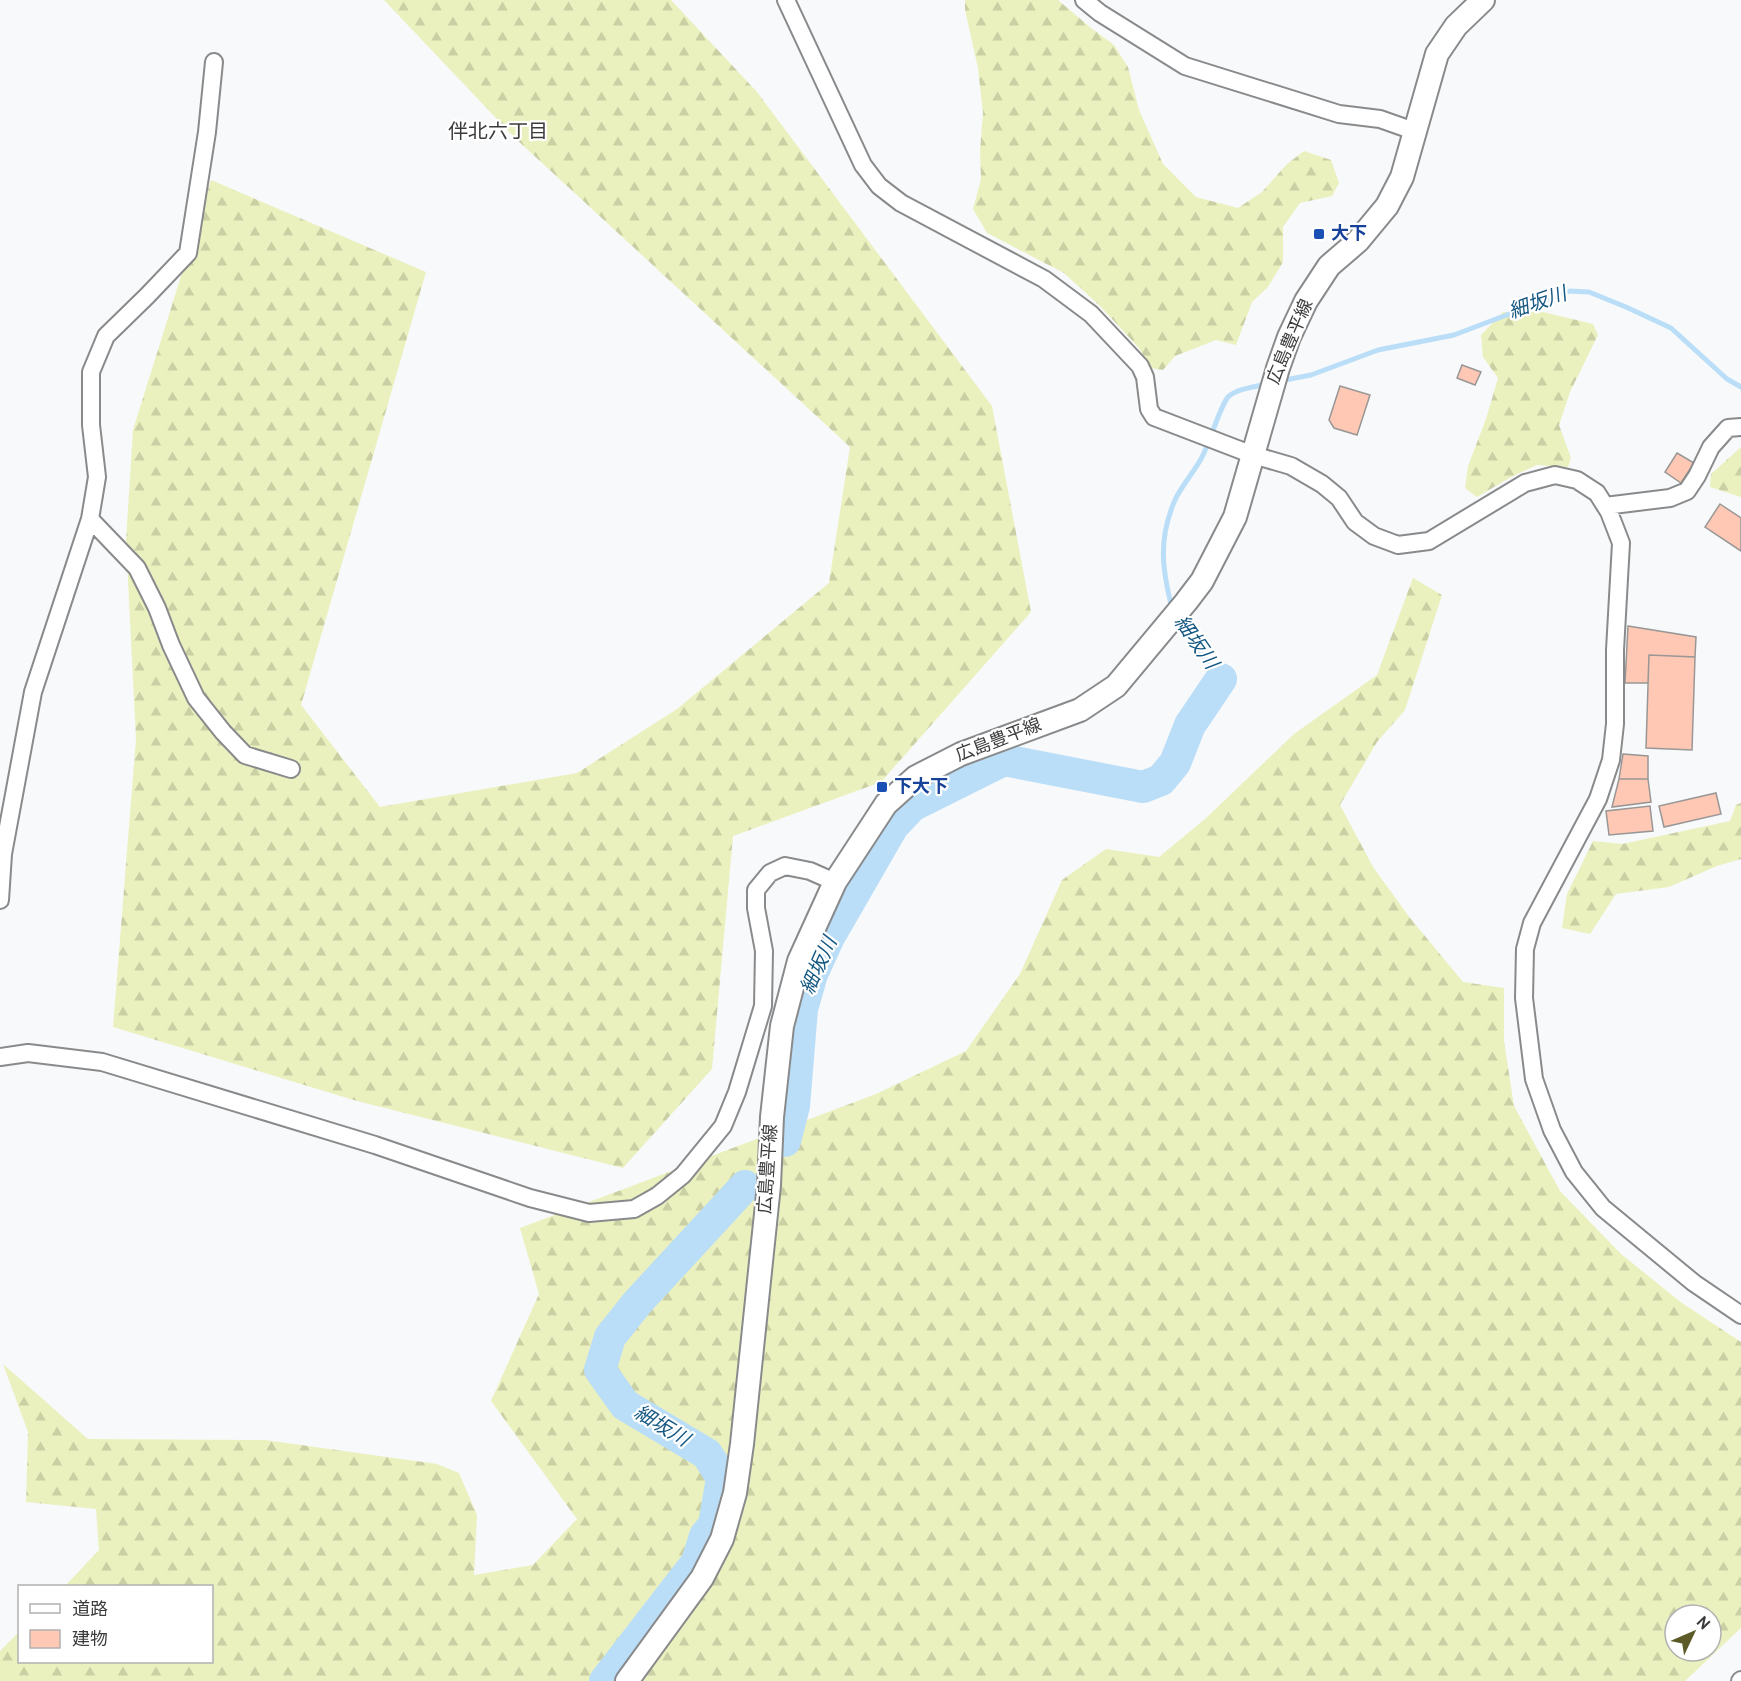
<svg xmlns="http://www.w3.org/2000/svg" width="1741" height="1681" font-family="Overpass,'Noto Sans JP',sans-serif">
<defs>
<pattern id="forest-firs" width="22" height="20" patternUnits="userSpaceOnUse" patternTransform="scale(1.5)"><rect width="22" height="20" fill="#ebf1be"/><path d="M5 1l3.5 6h-7zM16 11l3.5 6h-7z" fill="#cad0a4"/></pattern>
</defs>
<rect width="100%" height="100%" fill="#f7f9fa"/>
<path fill="url(#forest-firs)" fill-rule="evenodd" d="M384,0H671L757,92L992,406L1031,612L881,782L733,836L712,1069L623,1168L357,1101L113,1027L136,739L126,541L133,430L211,180L426,272L301,705L380,807L577,773L677,709L829,583L850,447L515,138Z
M965,0H1058L1091,28L1114,45L1128,67L1139,110L1163,164L1196,197L1238,208L1262,192L1287,164L1304,151L1331,160L1339,183L1332,196L1300,203L1283,227V262L1268,287L1252,302L1236,345L1216,340L1175,356L1163,370L1151,368L1139,348L1100,306L1064,273L987,233L973,209L981,179L980,151L983,113L978,68L965,10Z
M1503,312H1543L1593,324L1598,335L1570,392L1559,425L1571,458L1568,467L1537,465L1511,477L1477,497L1465,488L1468,466L1486,419L1498,378L1483,357L1481,335Z
M1741,447V497L1710,487L1711,474Z
M1413,578L1442,595L1405,710L1377,742L1340,805L1373,867L1410,918L1463,982L1504,988V1041L1514,1106L1560,1191L1621,1254L1682,1303L1741,1342V1628L1685,1681H0V1651L19,1632L20,1662H212V1586H65L99,1550L96,1509L26,1502L28,1432L3,1364L88,1439L265,1440L437,1464L459,1473L477,1515L474,1575L533,1565L577,1519L491,1401L539,1294L520,1228L876,1094L966,1051L1020,974L1062,880L1106,849L1159,857L1205,819L1294,734L1377,675ZM1675,1615H1711V1651H1675Z
M1741,803V859L1717,866L1669,887L1616,894L1590,934L1562,928L1567,894L1593,841L1622,844L1730,821L1736,805Z"/>
<g fill="none" stroke-linecap="round" stroke-linejoin="round">
<path stroke="#bbdef8" stroke-width="5" d="M1280,381L1311,375L1378,350L1454,335L1570,291L1589,292L1626,307L1671,328L1727,379L1741,387
M1172,608C1162,569 1158,539 1175,500C1183,483 1197,469 1204,453C1210,440 1221,405 1228,397C1238,388 1255,387 1267,384
M1177,623L1221,679"/>
<path stroke="#bbdef8" stroke-width="32" d="M785,1141L794,1106L802,1009L812,974L829,937L893,826L912,806L1004,760L1143,787L1161,780L1175,763L1190,725L1221,679
M605,1681L697,1562L705,1536L714,1525L722,1478L707,1454L625,1405L600,1370L610,1337L637,1303L745,1186"/>
</g>
<path fill="#ffc8b4" stroke="#999796" stroke-width="1.5" d="M1462,365L1481,372L1475,385L1457,378Z
M1340,386L1370,395L1357,435L1334,428L1329,420Z
M1677,453L1694,463L1681,483L1665,472Z
M1720,504L1741,518V551L1705,527Z
M1628,626L1696,637L1695,657L1649,655L1648,683H1625Z
M1649,655L1695,657L1692,750L1646,748Z
M1623,754L1648,756V779H1619Z
M1619,779H1648L1651,802L1612,807Z
M1716,793L1721,814L1664,827L1659,806Z
M1650,806L1653,831L1609,835L1606,811Z"/>
<g fill="none" stroke-linecap="round" stroke-linejoin="round">
<g stroke="#898a8c" stroke-width="20">
<path id="minor" d="M786,0L863,165L879,186L901,203L1044,279L1091,314L1140,366L1145,377L1149,409L1154,417L1253,455L1291,466L1322,484L1339,498L1355,522L1374,536L1398,545L1429,541L1525,483L1555,475L1577,480L1597,493L1609,512L1621,543L1615,650V724L1611,760L1598,799L1532,923L1525,949L1524,998L1534,1079L1552,1130L1574,1172L1603,1208L1694,1283L1741,1315
M1084,0L1100,13L1185,66L1339,114L1380,119L1414,131
M1605,506L1670,498L1687,491L1697,476L1711,447L1728,428L1741,427
M90,519L137,568L157,608L171,645L196,698L223,732L245,755L291,769
M0,900L3,854L33,692L90,519L97,477L91,425V372L106,336L147,296L188,253L207,132L214,62
M0,1057L28,1053L102,1062L375,1145L530,1198L589,1213L634,1209L657,1196L683,1175L723,1126L737,1092L763,1006L764,951L756,908V890L770,873L785,866L810,871L835,882
M1740,1681L1741,1680"/>
</g>
<g stroke="#898a8c" stroke-width="26">
<path id="major" d="M627,1681L702,1578L722,1539L735,1493L742,1444L769,1185L772,1117L782,1026L799,961L835,882L886,804L916,777L961,754L1080,710L1116,686L1186,602L1202,581L1235,517L1278,368L1289,337L1306,301L1329,266L1358,241L1387,206L1402,177L1437,54L1456,26L1483,0"/>
</g>
<use href="#minor" stroke="#fff" stroke-width="16"/>
<use href="#major" stroke="#fff" stroke-width="22"/>
</g>
<g fill="#1a4fb4" stroke="#fff" stroke-width="2">
<rect x="1313" y="228" width="12" height="12" rx="3"/>
<rect x="876" y="781" width="12" height="12" rx="3"/>
</g>
<g text-anchor="middle" dominant-baseline="central" stroke-width="4.5" stroke-linejoin="round" paint-order="stroke">
<g font-size="18" font-weight="bold" fill="#164399" stroke="#fff" text-anchor="start">
<text x="1331" y="234">大下</text>
<text x="894" y="787">下大下</text>
</g>
<g font-size="18" fill="#3b3b3c" stroke="#fff">
<text transform="translate(1291 342) rotate(-67)">広島豊平線</text>
<text transform="translate(999 741) rotate(-21)">広島豊平線</text>
<text transform="translate(769 1169) rotate(-86)">広島豊平線</text>
</g>
<g font-size="20" fill="#3b3b3c" stroke="#fff">
<text x="498" y="133">伴北六丁目</text>
</g>
<g font-size="20" font-style="italic" fill="#165982" stroke="#fff">
<text transform="translate(1538 304) rotate(-19)">細坂川</text>
<text transform="translate(1195 643) rotate(55)">細坂川</text>
<text transform="translate(820 966) rotate(-66)">細坂川</text>
<text transform="translate(661 1427) rotate(31)">細坂川</text>
</g>
</g>
<rect x="18" y="1585" width="195" height="78" fill="#ffffff" stroke="#b1b1b1" stroke-width="1.5"/>
<rect x="30" y="1604" width="30" height="9" fill="#ffffff" stroke="#b1b1b1" stroke-width="1.5"/>
<text x="72" y="1615" font-size="18" fill="#3b3b3c">道路</text>
<rect x="30" y="1630" width="30" height="18" fill="#ffc8b4" stroke="#b1b1b1" stroke-width="1.5"/>
<text x="72" y="1645" font-size="18" fill="#3b3b3c">建物</text>
<g transform="translate(1693 1633) rotate(46)"><circle r="28" fill="#ffffff" stroke="#b1b1b1" stroke-width="1.5"/>
<path d="M0-4.5L10 22L0 15L-10 22Z" fill="#5c5b28"/>
<text y="-9" font-size="16" font-weight="bold" text-anchor="middle" fill="#3b3b3c">N</text>
</g>
</svg>
